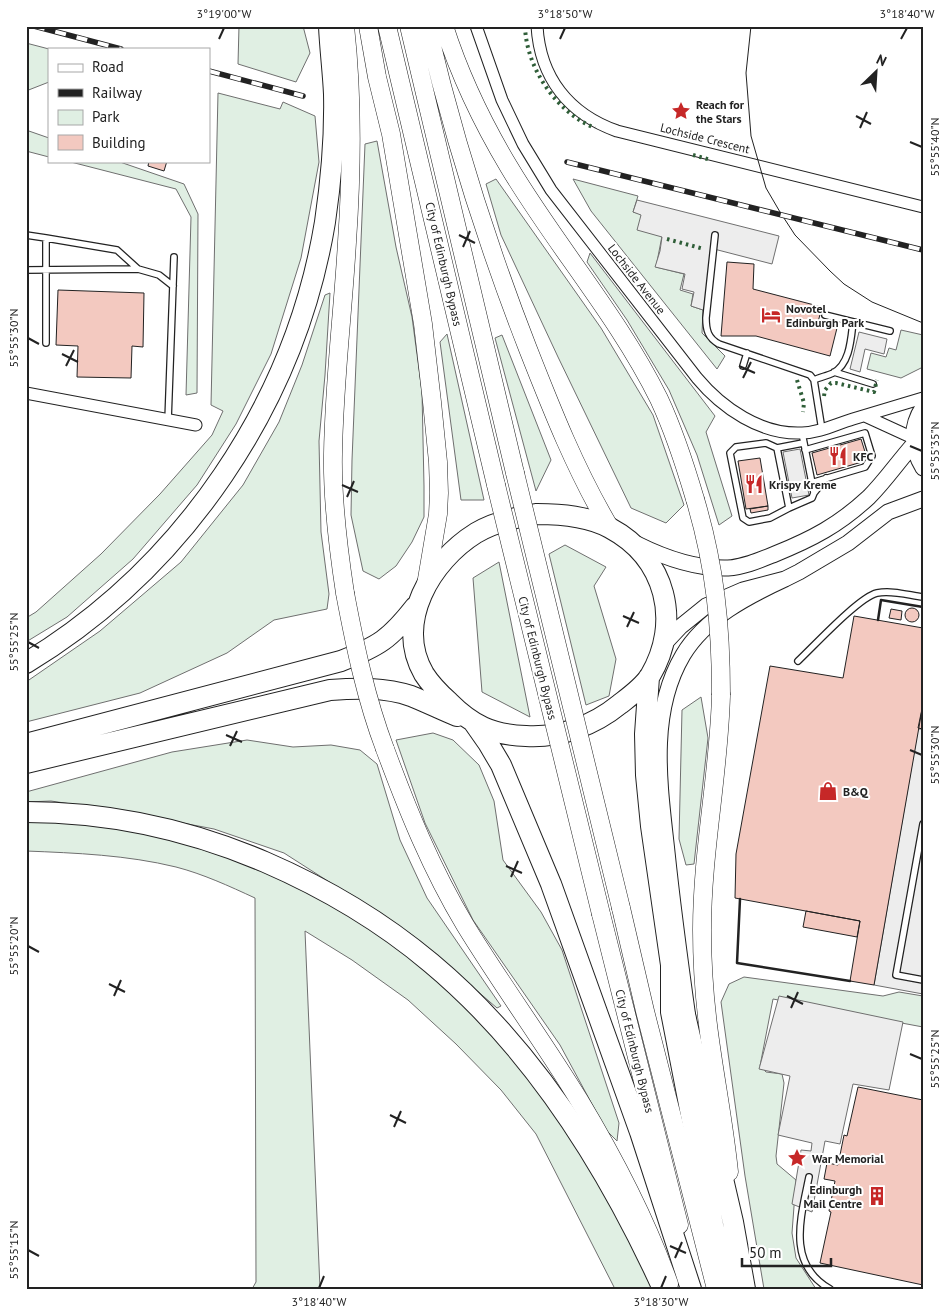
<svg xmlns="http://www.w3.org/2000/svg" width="949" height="1315" font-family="'PT Sans',sans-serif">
<rect width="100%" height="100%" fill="#fff"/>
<path fill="#e0efe3" stroke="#6f6f6f" d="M239,26H303L310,53L296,82L238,64Z
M26,43L49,49V82L26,91Z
M218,93L280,109L283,102L315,116L319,162L301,258L271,354L236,424L197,485L133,559L67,617L26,642V618L36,612L101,554L160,494L212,435L223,411L211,405Z
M26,130L49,138V157L26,151Z
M377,141L396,247L412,317L422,392L424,486V517L412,542L396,566L379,579L363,571L351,515L352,460L365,144Z
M67,161H117L184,184L198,214L197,393L186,395L191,217L176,189Z
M496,179L601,328L653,415L684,505L666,523L631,508L558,357L501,235L486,184Z
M573,179L638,196L633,212L641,214L662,236L656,267L684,274L680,290L693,294L691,306L703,310L702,333L725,356L717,369L591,211Z
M590,253L715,416L706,432L732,516L719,525L697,455L669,390L627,320L587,262Z
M330,293L325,375L319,441L321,532L329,594L327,609L274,620L227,653L140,693L26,722V682L100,631L181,562L243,485L279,422L302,365L325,295Z
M901,330L923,335V366L921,368L901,378L867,369L871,353L886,357L889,348L896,350Z
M447,334L484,500H461L440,342Z
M502,335L551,460L536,491L495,338Z
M565,545L606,567L594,586L616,659L609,696L586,705L549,554Z
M499,562L530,717L482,692L473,578Z
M701,697L708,738L694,864L686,865L679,839L682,710Z
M433,733L453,740L479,765L494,801L503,860L541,912L562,950L619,1123L617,1141L606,1130L560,1045L473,920L425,823L396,740Z
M247,740L293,747L331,745L360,750L377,764L400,840L427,898L501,1006L497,1008L412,935L284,853L214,829L125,812L51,801L26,802V792L172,752Z
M26,812L161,827L369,917L519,1053L663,1289H615L536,1134L501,1090L456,1044L408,1000L352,960L305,931L320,1289H252L256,1282L255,898C229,886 203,874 176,867C127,855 76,853 26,851Z
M744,977L883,996L899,992L923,996V1027L773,999L760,1066L766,1072L782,1074L784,1083L776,1156L777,1164L796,1180L792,1233L796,1258L816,1289H764L745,1176L721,1002L729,984Z"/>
<path fill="#ededed" stroke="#6f6f6f" d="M637,200L779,236L772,264L714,249L706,311L691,306L694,292L682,289L685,274L655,267L660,251L662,237L637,230L641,215L633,212Z
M859,332L887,339L884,354L865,349L860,372L850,369Z
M800,449L809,495L792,498L783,452Z
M918,729H923V994L874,985Z
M779,996L903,1022L889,1090L853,1084L840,1144L825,1141L812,1212L792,1204L801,1150L811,1151L812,1143L778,1135L790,1076L759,1069Z"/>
<path fill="#f3c9c0" stroke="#222" d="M149,161H167L164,171L148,166Z
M727,262L754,264L753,289L822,307L818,322L837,328L830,356L756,336H721Z
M58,290L144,293L143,347L132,346L131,378L77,377L78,346L56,345Z
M861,439L866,455L862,462L817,475L812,453Z
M760,458L768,506L746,509L738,461Z
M768,506V510L751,513L750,509Z
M905 615a7 7 0 1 1 14 0a7 7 0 1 1-14 0Z
M891,609L902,611L901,620L889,618Z
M854,616L923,628V704L874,985L850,981L860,921L735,898L736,854L770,666L843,678Z
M923,704V729L918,728Z
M806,911L860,921L857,937L803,927Z
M858,1087L923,1100V1285L820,1263L831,1212L829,1211L835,1181L824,1179L827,1163L838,1165L844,1135L847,1136Z"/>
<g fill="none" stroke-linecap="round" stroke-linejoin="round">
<g stroke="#222" stroke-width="8">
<path id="lane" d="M26,235L46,238
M715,235L706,318C706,330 708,338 719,344L810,375L814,380L822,430
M26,270L138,269L159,275L173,286
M825,315L890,331
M46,343V238L117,250L138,269
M743,366L747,353
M834,372L873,384
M814,380C820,377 827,376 833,373C850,364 851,339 853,322
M168,421L174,257
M802,433L814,493L812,498L789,508L777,448L803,443
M777,448L766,443L736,447L730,453L743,518L749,522L770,518L789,508
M805,450L865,433L872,456L865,467L811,483
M814,493L826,478
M798,661C814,646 859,597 877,593C892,590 908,595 923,597
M923,824L896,975L923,980
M809,1177C801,1217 786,1264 830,1289"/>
</g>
<g stroke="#222" stroke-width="13">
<path id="street" d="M476,26L502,100L523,144L551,190L697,378C722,408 761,435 802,433C820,433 836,424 853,419C876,412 900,405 923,398
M537,26C540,78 569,114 617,131L923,207
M26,393L196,425
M865,416L913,438"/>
</g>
<g stroke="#222" stroke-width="17">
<path id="secondary" d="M923,407C910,427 911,448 923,468
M637,544C665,558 696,569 728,568C744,567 760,560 775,554C812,539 839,525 869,497C885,481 898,462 913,445
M664,644L680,627L706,606L743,590L785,579L799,572L848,543L888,512L923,499
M689,1025C681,968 673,910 667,852C660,787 648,714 683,655C705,618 748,596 785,579"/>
</g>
<g stroke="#222" stroke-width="19">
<path id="primary" d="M368,26L377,77L391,134L423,324L432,402L438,462L439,493L438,514L426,585
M387,26L496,485
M409,26L515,473
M427,26C453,136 487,244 528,349C552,410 576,471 610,528
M444,26C460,76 482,122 509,167C556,246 618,316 659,399C674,431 685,465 695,499
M345,593C338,547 332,500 333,454C334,383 343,312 347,242C352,170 353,98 345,26
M721,695C719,773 702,851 702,930C702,961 704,993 708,1025C714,1074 724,1122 729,1172
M385,749C408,811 431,868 465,925C501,984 543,1041 579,1100C614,1158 646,1219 669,1284
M621,908L645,1011L716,1289
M601,914L679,1225"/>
</g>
<g stroke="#222" stroke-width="22">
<path id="highway" d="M537,514C562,514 588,516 610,528C666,558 682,622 650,676C643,687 629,697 620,704C593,726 560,738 526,736C492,735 472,725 449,702C439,693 431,685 424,674C394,622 431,561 476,533C495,522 516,517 537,514Z
M26,663C183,568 295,404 325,222C331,181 335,137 334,94C333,72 330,49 329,26
M649,677L645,734L646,775L651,826L671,965V1012L708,1202L727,1289
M474,723L488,743L501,765L551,884L640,1132L691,1289
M26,744L341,661C379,646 390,639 415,607
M26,763L330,690C356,688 385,687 411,696C426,702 442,710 457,716
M26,812C109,812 190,830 265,862C325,888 381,921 431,963C534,1049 608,1168 663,1289
M685,1015L733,1222L745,1289"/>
</g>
<use href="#lane" stroke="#fff" stroke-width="5.5"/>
<use href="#street" stroke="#fff" stroke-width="11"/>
<use href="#secondary" stroke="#fff" stroke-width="15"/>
<use href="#primary" stroke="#fff" stroke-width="18"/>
<use href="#highway" stroke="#fff" stroke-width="20"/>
<path stroke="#222" stroke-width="1" d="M751,26L746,73L751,136L766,188L780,212L795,235L830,271L844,284L872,302L923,323"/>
<g stroke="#222" stroke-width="5.5">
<path id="rail" d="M34,26L121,49
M209,71L303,96
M567,162L923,250"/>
</g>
<use href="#rail" stroke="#fff" stroke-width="4" stroke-dasharray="11" stroke-linecap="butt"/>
<g stroke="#222" stroke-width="19" stroke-linecap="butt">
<path id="primary-bridge" d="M515,473L621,908
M496,485L601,914
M695,499C715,566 721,625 721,695
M345,593C355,646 366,699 385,749"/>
</g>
<use href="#primary-bridge" stroke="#fff" stroke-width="18"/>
<path stroke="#2f5e38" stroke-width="4" stroke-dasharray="2.5 4" stroke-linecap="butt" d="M525,26C526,68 557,113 595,128
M693,155L711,160
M667,239L704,249
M797,380L804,403L803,412
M824,396L825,390L831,383H836L874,392L877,380"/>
<path stroke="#222" stroke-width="2.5" d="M878,620L881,600L923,607
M740,899L737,963L850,981"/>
</g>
<path fill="none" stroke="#222" stroke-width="2" d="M219,39L224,28M560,39L565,28M901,39L907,28M856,116L871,124M860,128L867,112M910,142L922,147M459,235L475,243M463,247L470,231M28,338L39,344M62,354L78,362M66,366L74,350M739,366L755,373M743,378L751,362M910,446L922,451M342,485L358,492M347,497L354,481M623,616L639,623M627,627L634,612M28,642L39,648M226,735L242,742M230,746L237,731M910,750L922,755M506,866L522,873M511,877L518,861M28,946L39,952M109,984L125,992M114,996L121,980M787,996L803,1004M791,1008L798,992M910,1054L922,1059M390,1115L406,1123M394,1127L401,1111M670,1246L686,1253M28,1250L39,1256M675,1258L682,1242M319,1288L324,1276M661,1288L666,1276"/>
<defs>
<g id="sight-bare" transform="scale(1.5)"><path d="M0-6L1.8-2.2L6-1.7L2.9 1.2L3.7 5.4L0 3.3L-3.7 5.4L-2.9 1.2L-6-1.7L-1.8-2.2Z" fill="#c62828" stroke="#fff" stroke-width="2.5" paint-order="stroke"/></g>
<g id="hotel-bare" transform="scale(1.5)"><path d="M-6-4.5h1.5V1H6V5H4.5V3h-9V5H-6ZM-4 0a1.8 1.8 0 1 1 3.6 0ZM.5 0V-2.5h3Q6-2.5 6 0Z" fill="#c62828" stroke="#fff" stroke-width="2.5" paint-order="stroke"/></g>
<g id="restaurant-bare" transform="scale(1.5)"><path d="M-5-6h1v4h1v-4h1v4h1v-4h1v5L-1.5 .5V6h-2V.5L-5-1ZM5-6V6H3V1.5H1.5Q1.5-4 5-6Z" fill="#c62828" stroke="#fff" stroke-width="2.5" paint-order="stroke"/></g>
<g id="shop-bare" transform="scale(1.5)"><path d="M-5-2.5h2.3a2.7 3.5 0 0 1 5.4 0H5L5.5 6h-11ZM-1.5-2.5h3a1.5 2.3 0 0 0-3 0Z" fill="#c62828" stroke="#fff" stroke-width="2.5" paint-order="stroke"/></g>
<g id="building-bare" transform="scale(1.5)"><path d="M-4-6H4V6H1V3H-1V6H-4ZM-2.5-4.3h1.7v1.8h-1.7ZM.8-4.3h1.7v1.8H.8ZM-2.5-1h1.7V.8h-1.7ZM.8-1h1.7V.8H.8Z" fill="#c62828" stroke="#fff" stroke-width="2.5" paint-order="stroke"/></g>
</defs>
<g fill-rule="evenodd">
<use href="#sight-bare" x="681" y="111"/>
<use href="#hotel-bare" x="771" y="315"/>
<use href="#restaurant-bare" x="838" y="456"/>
<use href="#restaurant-bare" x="754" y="484"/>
<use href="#shop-bare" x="828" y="791"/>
<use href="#sight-bare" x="797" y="1158"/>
<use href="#building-bare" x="877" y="1196"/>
</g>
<g text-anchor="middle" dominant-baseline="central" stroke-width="4" stroke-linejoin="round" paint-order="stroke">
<g font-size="12" font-weight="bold" fill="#222" stroke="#fff" text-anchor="start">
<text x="696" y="104">Reach for<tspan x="696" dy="14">the Stars</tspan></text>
<text x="786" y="308">Novotel<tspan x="786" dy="14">Edinburgh Park</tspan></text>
<text x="853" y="456">KFC</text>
<text x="769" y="484">Krispy Kreme</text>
<text x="843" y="791">B&amp;Q</text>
<text x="812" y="1158">War Memorial</text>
<text x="862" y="1189" text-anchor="end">Edinburgh<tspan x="862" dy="14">Mail Centre</tspan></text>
</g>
<g font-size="12" fill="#222" stroke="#fff">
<text transform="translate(705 138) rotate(14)">Lochside Crescent</text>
<text transform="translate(444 264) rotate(77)">City of Edinburgh Bypass</text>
<text transform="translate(637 279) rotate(52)">Lochside Avenue</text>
<text transform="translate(538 658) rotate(76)">City of Edinburgh Bypass</text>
<text transform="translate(635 1051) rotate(76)">City of Edinburgh Bypass</text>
</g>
</g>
<rect width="949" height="1315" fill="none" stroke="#ffffff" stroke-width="55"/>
<rect x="48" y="48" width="162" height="115" fill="#ffffff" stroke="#a7a7a7"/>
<rect x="58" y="64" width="25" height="8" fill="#ffffff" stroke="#a7a7a7"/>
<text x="92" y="72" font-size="15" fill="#222222">Road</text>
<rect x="58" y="89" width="25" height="8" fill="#222222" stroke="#a7a7a7"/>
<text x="92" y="98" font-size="15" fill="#222222">Railway</text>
<rect x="58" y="110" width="25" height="15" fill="#e0efe3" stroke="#a7a7a7"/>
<text x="92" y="122" font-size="15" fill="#222222">Park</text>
<rect x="58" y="135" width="25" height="15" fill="#f3c9c0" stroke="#a7a7a7"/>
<text x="92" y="148" font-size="15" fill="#222222">Building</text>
<g transform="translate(876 72) rotate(25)" stroke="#ffffff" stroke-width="4" paint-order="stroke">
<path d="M0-4L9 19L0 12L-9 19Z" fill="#222222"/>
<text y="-8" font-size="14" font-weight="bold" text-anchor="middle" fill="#222222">N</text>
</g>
<path d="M742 1258v8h89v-8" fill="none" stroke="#222222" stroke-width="2.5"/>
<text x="749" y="1258" font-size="15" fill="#222222" stroke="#ffffff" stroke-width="4" paint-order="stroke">50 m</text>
<rect x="28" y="28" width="894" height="1260" fill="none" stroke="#222" stroke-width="2"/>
<g font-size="12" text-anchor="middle" fill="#222">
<text x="224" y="18">3°19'00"W</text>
<text x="565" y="18">3°18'50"W</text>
<text x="907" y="18">3°18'40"W</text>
<text transform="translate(935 147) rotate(-90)" y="4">55°55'40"N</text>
<text transform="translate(14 338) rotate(-90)" y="4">55°55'30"N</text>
<text transform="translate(935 451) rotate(-90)" y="4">55°55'35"N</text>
<text transform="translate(14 642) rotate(-90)" y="4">55°55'25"N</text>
<text transform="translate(935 755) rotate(-90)" y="4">55°55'30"N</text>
<text transform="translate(14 946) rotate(-90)" y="4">55°55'20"N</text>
<text transform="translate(935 1059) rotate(-90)" y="4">55°55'25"N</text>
<text transform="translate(14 1250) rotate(-90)" y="4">55°55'15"N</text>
<text x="319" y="1306">3°18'40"W</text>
<text x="661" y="1306">3°18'30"W</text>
</g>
</svg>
